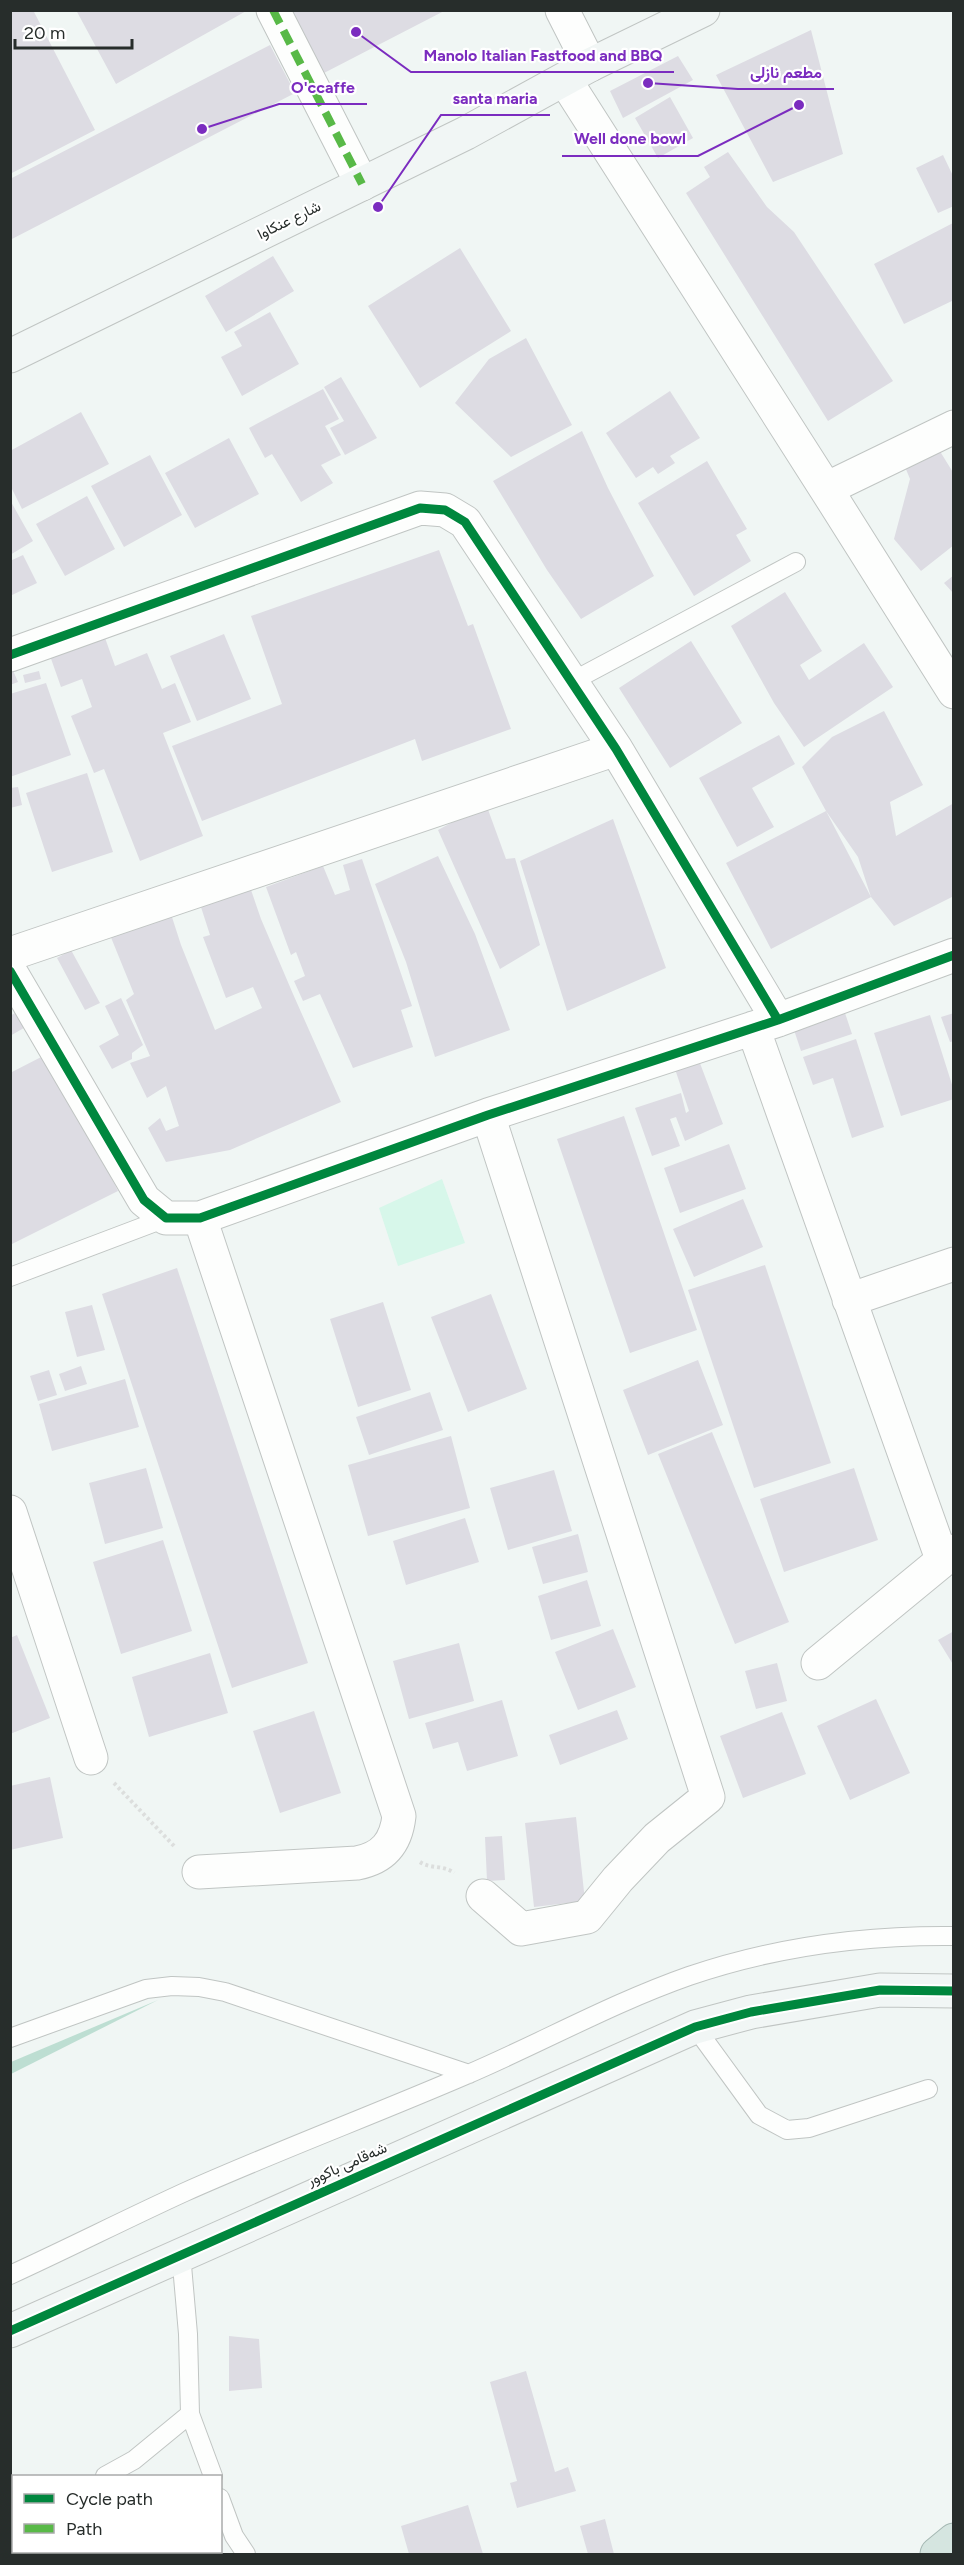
<svg xmlns="http://www.w3.org/2000/svg" width="964" height="2565" font-family="Figtree,Vazirmatn,sans-serif">
<rect width="100%" height="100%" fill="#f0f6f4"/>
<path fill="#d7f7ea" d="M442,1179L465,1243L398,1266L379,1208Z"/>
<path fill="#bdded2" d="M158,2000L11,2074V2062Z"/>
<path fill="#dddce3" d="M10,10H33L95,130L10,174Z
M76,10H248L116,84Z
M292,10H446L324,73Z
M811,30L843,154L773,182L716,75Z
M270,45L295,93L10,240V179Z
M678,56L693,80L623,118L610,91Z
M670,97L693,138L658,158L635,118Z
M728,152L767,207L794,232L893,381L828,421L686,193L710,177L704,167Z
M943,155L954,178V206L938,213L916,168Z
M953,223L954,300L904,324L874,264Z
M460,248L511,331L420,388L368,306Z
M273,256L294,291L226,332L205,296Z
M270,312L299,364L242,396L221,357L242,346L234,332Z
M526,338L572,425L511,457L455,403L489,359Z
M341,377L377,438L345,455L330,428L344,421L324,387Z
M323,389L339,419L325,426L341,455L321,465L333,483L301,502L272,454L265,458L249,428Z
M670,391L700,438L670,456L675,463L658,474L653,467L636,478L606,433Z
M81,412L109,464L22,509L10,485V451Z
M582,431L608,488L654,576L581,619L547,570L493,481Z
M229,438L259,494L195,528L165,473Z
M933,440L954,474V545L921,571L894,539L910,479L903,462Z
M150,455L182,515L124,547L91,486Z
M707,461L747,529L736,535L751,561L694,596L638,503Z
M87,496L115,549L65,576L36,524Z
M10,500L33,541L10,555Z
M439,550L468,626L473,624L511,729L422,761L415,739L202,821L172,746L282,704L251,616Z
M23,555L37,583L10,596V561Z
M954,575V594L944,583Z
M785,592L822,651L800,665L809,680L864,643L893,687L804,747L774,703L731,626Z
M224,634L251,699L197,721L170,656Z
M104,635L115,666L147,653L162,689L175,683L191,722L163,733L203,836L140,861L104,769L94,773L71,716L92,707L82,679L61,687L49,653Z
M691,641L742,723L670,768L619,688Z
M10,668H12L18,682L10,685Z
M39,671L41,679L25,683L23,675Z
M46,683L71,755L10,777V694Z
M884,711L923,785L890,802L896,836L954,803V896L894,926L871,897L771,949L726,863L826,811L871,897L858,857L826,811L802,767L832,737Z
M779,735L795,764L752,788L774,827L737,847L699,778Z
M87,773L113,852L52,872L26,793Z
M18,787L22,805L10,808V788Z
M486,804L506,859L515,858L540,945L500,969L438,830Z
M613,819L666,968L567,1011L520,861Z
M438,856L475,934L510,1030L435,1057L406,962L375,884Z
M362,859L412,1006L401,1010L413,1047L353,1068L320,994L303,1001L294,981L305,976L296,952L291,955L266,887L323,866L335,895L350,890L343,865Z
M250,887L261,919L293,994L341,1102L230,1150L166,1162L148,1128L160,1118L166,1131L179,1126L166,1086L147,1098L130,1063L150,1056L126,1000L134,994L110,935L171,914L181,945L215,1030L262,1008L253,987L226,998L203,937L210,935L200,904Z
M71,950L100,1003L85,1010L57,958Z
M121,998L143,1045L132,1053V1059L112,1069L99,1046L119,1035L105,1006Z
M843,1007L852,1034L801,1051L792,1024Z
M20,1010L29,1025L10,1036V1016Z
M954,1013V1041L950,1042L941,1017Z
M930,1015L954,1091V1099L901,1116L874,1033Z
M856,1039L884,1127L852,1138L833,1078L813,1085L803,1057Z
M49,1053L118,1191L10,1245V1073Z
M698,1058L723,1124L685,1141L676,1117L670,1119L680,1146L652,1156L635,1108L681,1093L686,1113L689,1111L674,1066Z
M624,1116L697,1330L630,1353L557,1139Z
M729,1144L746,1189L680,1213L664,1168Z
M743,1199L763,1247L694,1277L673,1229Z
M765,1265L831,1463L754,1488L688,1290Z
M177,1268L308,1663L232,1688L102,1294Z
M491,1294L527,1389L468,1412L431,1317Z
M383,1302L411,1390L358,1407L330,1319Z
M92,1305L105,1350L77,1357L65,1312Z
M698,1360L723,1425L648,1455L623,1390Z
M81,1366L87,1384L65,1391L59,1374Z
M49,1370L57,1395L38,1401L30,1376Z
M125,1379L139,1427L52,1451L39,1404Z
M430,1392L443,1430L369,1455L356,1417Z
M712,1432L789,1622L735,1644L658,1454Z
M451,1436L470,1508L368,1536L348,1465Z
M146,1468L163,1528L105,1544L89,1483Z
M854,1468L878,1540L784,1572L760,1499Z
M554,1470L572,1531L508,1550L490,1488Z
M465,1518L479,1562L406,1585L393,1541Z
M578,1534L588,1572L543,1584L532,1547Z
M163,1540L192,1631L121,1654L93,1562Z
M587,1580L601,1626L551,1640L538,1596Z
M613,1629L636,1687L578,1710L555,1652Z
M954,1631V1666L938,1640Z
M17,1635L50,1718L10,1734V1638Z
M459,1643L474,1701L409,1719L393,1661Z
M210,1653L228,1713L149,1737L132,1677Z
M777,1663L787,1701L756,1709L745,1671Z
M876,1699L910,1773L850,1800L817,1726Z
M502,1700L518,1756L467,1771L458,1742L433,1749L425,1723Z
M617,1710L628,1739L560,1765L549,1735Z
M314,1711L341,1793L280,1813L253,1731Z
M782,1712L806,1774L743,1798L720,1736Z
M50,1777L63,1838L10,1850V1786Z
M576,1817L585,1901L534,1907L525,1823Z
M502,1836L505,1880L487,1881L485,1837Z
M229,2336L259,2339L262,2388L229,2391Z
M526,2371L555,2472L568,2467L576,2491L517,2508L510,2483L517,2481L490,2382Z
M468,2505L483,2554H409L401,2526Z
M605,2519L614,2554H588L580,2526Z
M14,2544V2552H91L93,2554H10V2546Z"/>
<g fill="none" stroke-linecap="round" stroke-linejoin="round">
<g stroke="#c0c5c3" stroke-width="20">
<path id="lane" d="M571,682L796,562
M10,1277L166,1218
M695,2027L759,2115L787,2130L809,2128L928,2089
M10,2038L146,1989L172,1986L199,1987L225,1992L469,2074
M181,2254L188,2334L190,2414L213,2476
M10,2275C69,2248 126,2219 185,2192C277,2151 373,2115 466,2075C541,2043 612,2003 689,1976C774,1947 864,1935 954,1936
M105,2476L134,2460L190,2414
M220,2498L234,2536L246,2554
M10,2532L14,2530"/>
</g>
<g stroke="#c0c5c3" stroke-width="35">
<path id="street" d="M273,10L362,184
M562,10L590,65
M565,80L826,489L954,692
M826,489L954,427
M10,655L420,508L445,510L465,522L616,749L778,1020
M10,954L616,749
M10,971L144,1200L166,1218H200L488,1115L778,1020L954,955
M753,1028L942,1559
M849,1300L954,1264
M10,1512L91,1758
M818,1663L954,1551
M199,1872L357,1863C383,1858 396,1843 399,1816L200,1218
M483,1896L521,1929L587,1917L618,1879L657,1838L708,1797L488,1115"/>
</g>
<g stroke="#c0c5c3" stroke-width="35">
<path id="secondary" d="M10,356L466,133L590,65L703,10
M10,2331L695,2027L751,2012L880,1990L954,1991"/>
</g>
<g stroke="#a5b8b3" stroke-width="35">
<path id="highway" d="M937,2554L954,2540"/>
</g>
<path stroke="#dcdedd" stroke-width="4" stroke-dasharray="3 3" stroke-linecap="butt" d="M114,1783L175,1847
M420,1862C430,1869 444,1865 454,1873"/>
<use href="#lane" stroke="#fdfefd" stroke-width="18"/>
<use href="#street" stroke="#fdfefd" stroke-width="33"/>
<use href="#secondary" stroke="#f1f6f5" stroke-width="33"/>
<use href="#highway" stroke="#d5e5e0" stroke-width="33"/>
<path stroke="#58b947" stroke-width="8" stroke-dasharray="15 8" stroke-linecap="butt" d="M273,10L362,184"/>
<g stroke="#fff" stroke-width="13">
<path id="cycleway" d="M10,655L420,508L445,510L465,522L616,749L778,1020
M10,971L144,1200L166,1218H200L488,1115L778,1020L954,955
M10,2331L695,2027L751,2012L880,1990L954,1991"/>
</g>
<use href="#cycleway" stroke="#00873e" stroke-width="9"/>
</g>
<g text-anchor="middle" dominant-baseline="central" stroke-width="4.5" stroke-linejoin="round" paint-order="stroke">
<g font-size="15" fill="#272d2b" stroke="#fff">
<text transform="translate(289 220) rotate(-26)">شارع عنكاوا</text>
<text transform="translate(347 2164) rotate(-24)">شەقامی باکوور</text>
</g>
</g>
<path fill="none" stroke="#7b2cbf" stroke-width="2" d="M356 32L411 72H674M648 83L738 89H834M202 129L279 104H367M378 207L441 115H550M799 105L698 156H562"/>
<g fill="#7b2cbf" stroke="#fff" stroke-width="2">
<circle cx="356" cy="32" r="6"/>
<circle cx="648" cy="83" r="6"/>
<circle cx="202" cy="129" r="6"/>
<circle cx="378" cy="207" r="6"/>
<circle cx="799" cy="105" r="6"/>
</g>
<g font-size="16" text-anchor="middle" font-weight="bold" fill="#7b2cbf" stroke="#fff" stroke-width="4.5" stroke-linejoin="round" paint-order="stroke">
<text x="543" y="61">Manolo Italian Fastfood and BBQ</text>
<text x="786" y="78">مطعم نازلى</text>
<text x="323" y="93">O'ccaffe</text>
<text x="495" y="104">santa maria</text>
<text x="630" y="144">Well done bowl</text>
</g>
<rect width="964" height="2565" fill="none" stroke="#272d2b" stroke-width="24"/>
<rect x="12" y="2475" width="210" height="78" fill="#ffffff" stroke="#a9abaa" stroke-width="1.5"/>
<rect x="24" y="2494" width="30" height="9" fill="#00873e" stroke="#a9abaa" stroke-width="1.5"/>
<text x="66" y="2505" font-size="18" fill="#272d2b">Cycle path</text>
<rect x="24" y="2524" width="30" height="9" fill="#58b947" stroke="#a9abaa" stroke-width="1.5"/>
<text x="66" y="2535" font-size="18" fill="#272d2b">Path</text>
<path d="M15 39v9h117v-9" fill="none" stroke="#272d2b" stroke-width="3"/>
<text x="24" y="39" font-size="18" fill="#272d2b" stroke="#ffffff" stroke-width="4.5" paint-order="stroke">20 m</text>
</svg>
